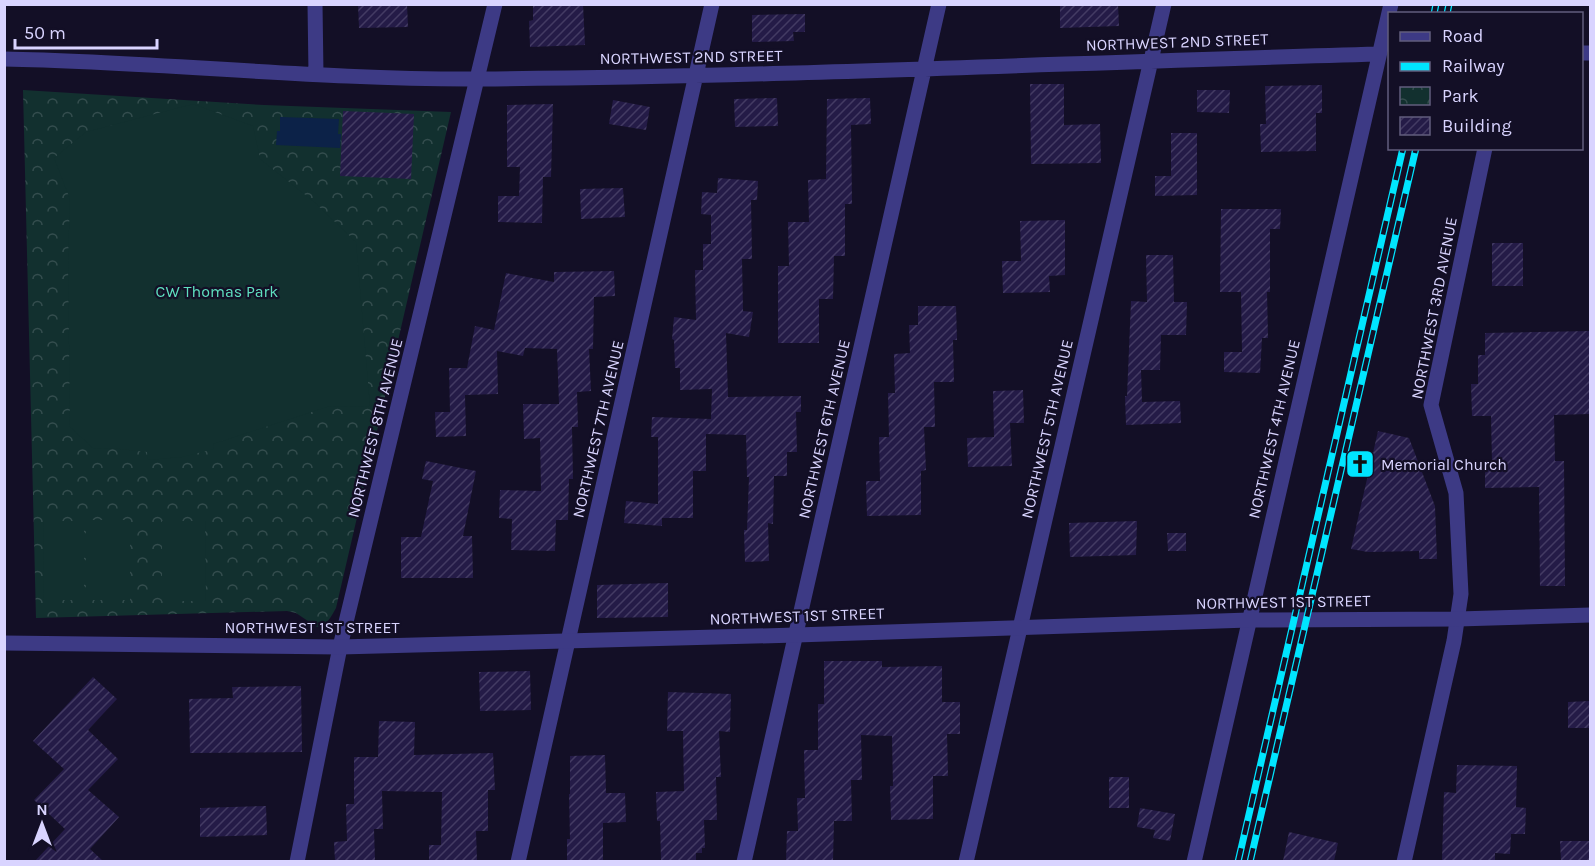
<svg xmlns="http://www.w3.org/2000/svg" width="1595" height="866" font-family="Karla,sans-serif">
<defs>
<pattern id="park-crowns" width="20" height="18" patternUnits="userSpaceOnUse" patternTransform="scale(1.5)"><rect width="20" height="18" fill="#12302f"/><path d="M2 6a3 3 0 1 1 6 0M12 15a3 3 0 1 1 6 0" fill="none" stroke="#344d4e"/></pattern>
<pattern id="building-hatch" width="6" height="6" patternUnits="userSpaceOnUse" patternTransform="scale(1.5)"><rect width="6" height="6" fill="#241b47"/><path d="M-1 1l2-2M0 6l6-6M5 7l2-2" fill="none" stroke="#433b63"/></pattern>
</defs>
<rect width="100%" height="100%" fill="#130f26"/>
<path fill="url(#park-crowns)" d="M23,90L264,105L451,112L336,608C331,617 327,625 317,627L296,613L287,611L36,618Z"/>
<path fill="#12302f" d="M193,104L253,126L260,159L313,201L356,242L370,406L327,407L213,444L214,449L182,457L148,460L147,452L111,448L94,449L70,427L68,261L70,199L54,158L86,132Z
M86,520H130V600H86Z
M43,521H84V600H44Z
M162,521H205L206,601H162Z"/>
<path fill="#0c2248" d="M280,117L339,119L338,134H341L340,148L276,145L277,131H280Z"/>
<path fill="url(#building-hatch)" d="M358,4H407L408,27L359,28Z
M533,4H583L585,45L530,47L529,21L533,20Z
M1060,4H1118L1119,26L1060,28Z
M805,14V32H793L794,41L752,42V15Z
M1030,84H1064V125L1100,124L1101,163L1031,164Z
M1322,85V113H1316V151L1261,152L1260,124H1266L1265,86Z
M1197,90H1230L1229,113L1197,112Z
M777,98L778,126L735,127L734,99Z
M870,98L871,124L851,125L852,204H845V256H834L833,299H819V343H778V266H789L788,222H809L808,180L826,179L827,99Z
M613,100L650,107L646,130L609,124Z
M553,104L551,177H543L542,223L498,222V196H519L520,167H507V105Z
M343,111L414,114L411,179L340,176Z
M1171,133H1197V195L1155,196V176H1171Z
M718,178L758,181L757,200H751L752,259H742L743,311L753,312L749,337L726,333L728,397L801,396V412H796L797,452H787V476H774L773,524L768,523L769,561L745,562L744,530H747L749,477H747L746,435L706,434V471H693V518H662V526L624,523L626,501L658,504V437H651L652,417L711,419L712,389L680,390V368H675L674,340L672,339L674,317L696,320L695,270H703V244H711V215L701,214L702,192L717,193Z
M623,188L625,217L581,219L580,189Z
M1221,209H1281L1280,229H1270V292H1267L1268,338H1262L1260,373L1224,372V352H1242L1241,292H1220Z
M1065,220V275L1049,276L1050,292L1003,293L1002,261H1021L1020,221Z
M1492,243H1523V286H1492Z
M1146,255H1173L1174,302H1187L1186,335H1161L1160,370H1141L1142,402L1180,401L1181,423L1126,425L1125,396H1127L1131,301L1147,302Z
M614,271L615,296L594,297L593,349H589L591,391L577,392L578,427H572L573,479H569L568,520H556L555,551L511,550L512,519L499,518L500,490L541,491L540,438L524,439L523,404H559L557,349L525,348L523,356L497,351L498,394L465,395L466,436L436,437L435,412H450L449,368H467L475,326L494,330L506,273L554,282V272Z
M918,306H956L957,340H953L954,382H934L935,427H924L926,470L921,471V515L867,516L866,481H880L879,437H889L888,393H895L894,354L910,353L909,325H918Z
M1590,331V414L1554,415L1555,461H1564L1565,586H1540L1539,487L1485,488V462H1492L1491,416H1472L1471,384H1478V355H1485V333Z
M1023,390L1024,423H1010L1012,466L968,467L967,438L994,437L993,391Z
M1378,431L1409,438L1435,506L1437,559H1419V551L1368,552L1351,549Z
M426,461L476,471L463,536H472L473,578H401V537H421L433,481L422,479Z
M1137,521L1136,555L1070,557L1069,523Z
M1167,533H1186V551H1168Z
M668,583V617L597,618V585Z
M824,661H882V667L942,666V702H960V734H947L948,776H933V819L891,820L890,786H893L892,736L861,735L862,780H851L852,821H834L833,861H786L787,831H798L797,798H805L804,750H818V704H824Z
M530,671L531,710L480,711L479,672Z
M93,677L117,699L88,730L118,759L88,790L119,817L90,849L103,861H35L65,829L34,800L64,769L33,741Z
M301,686L302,752L190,753L189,699L233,698L232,687Z
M668,692L731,694L730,732L719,731L721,777H716L717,820H704L705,848H702V853H696V861H661L660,821H657L656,792L684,791L683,731H667Z
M1590,701V728H1568V702Z
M379,721L415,722L414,755L493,753L495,790H488V831H476L477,861H429V845H441L442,792L382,791L383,829H374L375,861H335L334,842L347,841L346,804H354V757H378Z
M605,755L606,793H625L626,822L603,823V861H567V839H570L569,794H570V756Z
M1457,765L1517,766L1516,807L1526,808L1525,834H1511L1510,854L1495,853V861H1442L1444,792L1456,793Z
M1109,777H1129V808H1109Z
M266,806L267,835L200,837V808Z
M1140,808L1175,814L1170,841L1153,838L1155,830L1137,827Z
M1289,832L1338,843L1334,861H1283Z
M1560,841H1590V861H1561Z"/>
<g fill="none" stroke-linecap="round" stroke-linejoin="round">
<path stroke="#3d3a85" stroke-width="15" d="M315,4L316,74
M1582,53H1590
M4,59C163,62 322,80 481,79C780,77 1080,62 1379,54
M297,862L340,647L495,4
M518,862L712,4
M744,862L939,4
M966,862L1164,4
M1194,862L1391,4
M1404,862L1454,641L1461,594L1456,493L1431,405L1485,148"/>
<path stroke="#3d3a85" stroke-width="15" d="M4,643L340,647L796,635L1249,620L1458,619L1590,615"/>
<g stroke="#00e5ff" stroke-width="7">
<path id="rail" d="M1434,14L1436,4
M1447,14L1449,4
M1238,862L1403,148
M1250,862L1416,148"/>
</g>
<use href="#rail" stroke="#130f26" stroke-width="4.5" stroke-dasharray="14" stroke-linecap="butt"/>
</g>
<defs>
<g id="church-square" transform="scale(1.5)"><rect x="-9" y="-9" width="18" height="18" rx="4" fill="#00e5ff" stroke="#130f26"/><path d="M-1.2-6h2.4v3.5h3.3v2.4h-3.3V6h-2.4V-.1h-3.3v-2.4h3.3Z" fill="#111"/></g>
</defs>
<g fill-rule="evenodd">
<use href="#church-square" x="1360" y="464"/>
</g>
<g text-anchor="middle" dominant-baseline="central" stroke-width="4.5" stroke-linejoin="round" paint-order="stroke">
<g font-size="16" fill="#d9d4ff" stroke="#130f26">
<text transform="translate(1177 42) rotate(-2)">NORTHWEST 2ND STREET</text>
<text transform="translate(691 57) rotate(-1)">NORTHWEST 2ND STREET</text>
<text transform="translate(1434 308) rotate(-79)">NORTHWEST 3RD AVENUE</text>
<text transform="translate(375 428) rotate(-76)">NORTHWEST 8TH AVENUE</text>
<text transform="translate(598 429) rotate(-77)">NORTHWEST 7TH AVENUE</text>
<text transform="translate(824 429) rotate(-77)">NORTHWEST 6TH AVENUE</text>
<text transform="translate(1047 429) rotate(-77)">NORTHWEST 5TH AVENUE</text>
<text transform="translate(1274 429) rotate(-77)">NORTHWEST 4TH AVENUE</text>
<text transform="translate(1283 602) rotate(-1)">NORTHWEST 1ST STREET</text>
<text transform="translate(797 616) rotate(-2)">NORTHWEST 1ST STREET</text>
<text x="312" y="627">NORTHWEST 1ST STREET</text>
</g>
<g font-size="16" fill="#5fe0c0" stroke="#130f26">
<text x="217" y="291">CW Thomas Park</text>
</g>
<g font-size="16" fill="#d9d4ff" stroke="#130f26" text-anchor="start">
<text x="1381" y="464">Memorial Church</text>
</g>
</g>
<rect width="1595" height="866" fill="none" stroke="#d9d4ff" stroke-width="12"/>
<rect x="1388" y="12" width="195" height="138" fill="#130f26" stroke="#625e7d" stroke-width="1.5"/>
<rect x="1400" y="32" width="30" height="9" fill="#3d3a85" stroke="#625e7d" stroke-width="1.5"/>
<text x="1442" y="42" font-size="18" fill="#d9d4ff">Road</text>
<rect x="1400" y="62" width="30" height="9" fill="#00e5ff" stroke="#625e7d" stroke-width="1.5"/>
<text x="1442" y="72" font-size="18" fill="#d9d4ff">Railway</text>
<rect x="1400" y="87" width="30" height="18" fill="url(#park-crowns)" stroke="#625e7d" stroke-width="1.5"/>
<text x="1442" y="102" font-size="18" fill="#d9d4ff">Park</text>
<rect x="1400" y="117" width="30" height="18" fill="url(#building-hatch)" stroke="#625e7d" stroke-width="1.5"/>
<text x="1442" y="132" font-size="18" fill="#d9d4ff">Building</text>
<g transform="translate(42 824)" stroke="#130f26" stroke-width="4.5" paint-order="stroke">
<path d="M0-4.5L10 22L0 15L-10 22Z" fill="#d9d4ff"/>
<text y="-9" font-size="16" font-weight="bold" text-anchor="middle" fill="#d9d4ff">N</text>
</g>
<path d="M15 39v9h142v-9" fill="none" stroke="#d9d4ff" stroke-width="3"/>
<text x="24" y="39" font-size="18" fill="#d9d4ff" stroke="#130f26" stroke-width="4.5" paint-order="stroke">50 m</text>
</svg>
